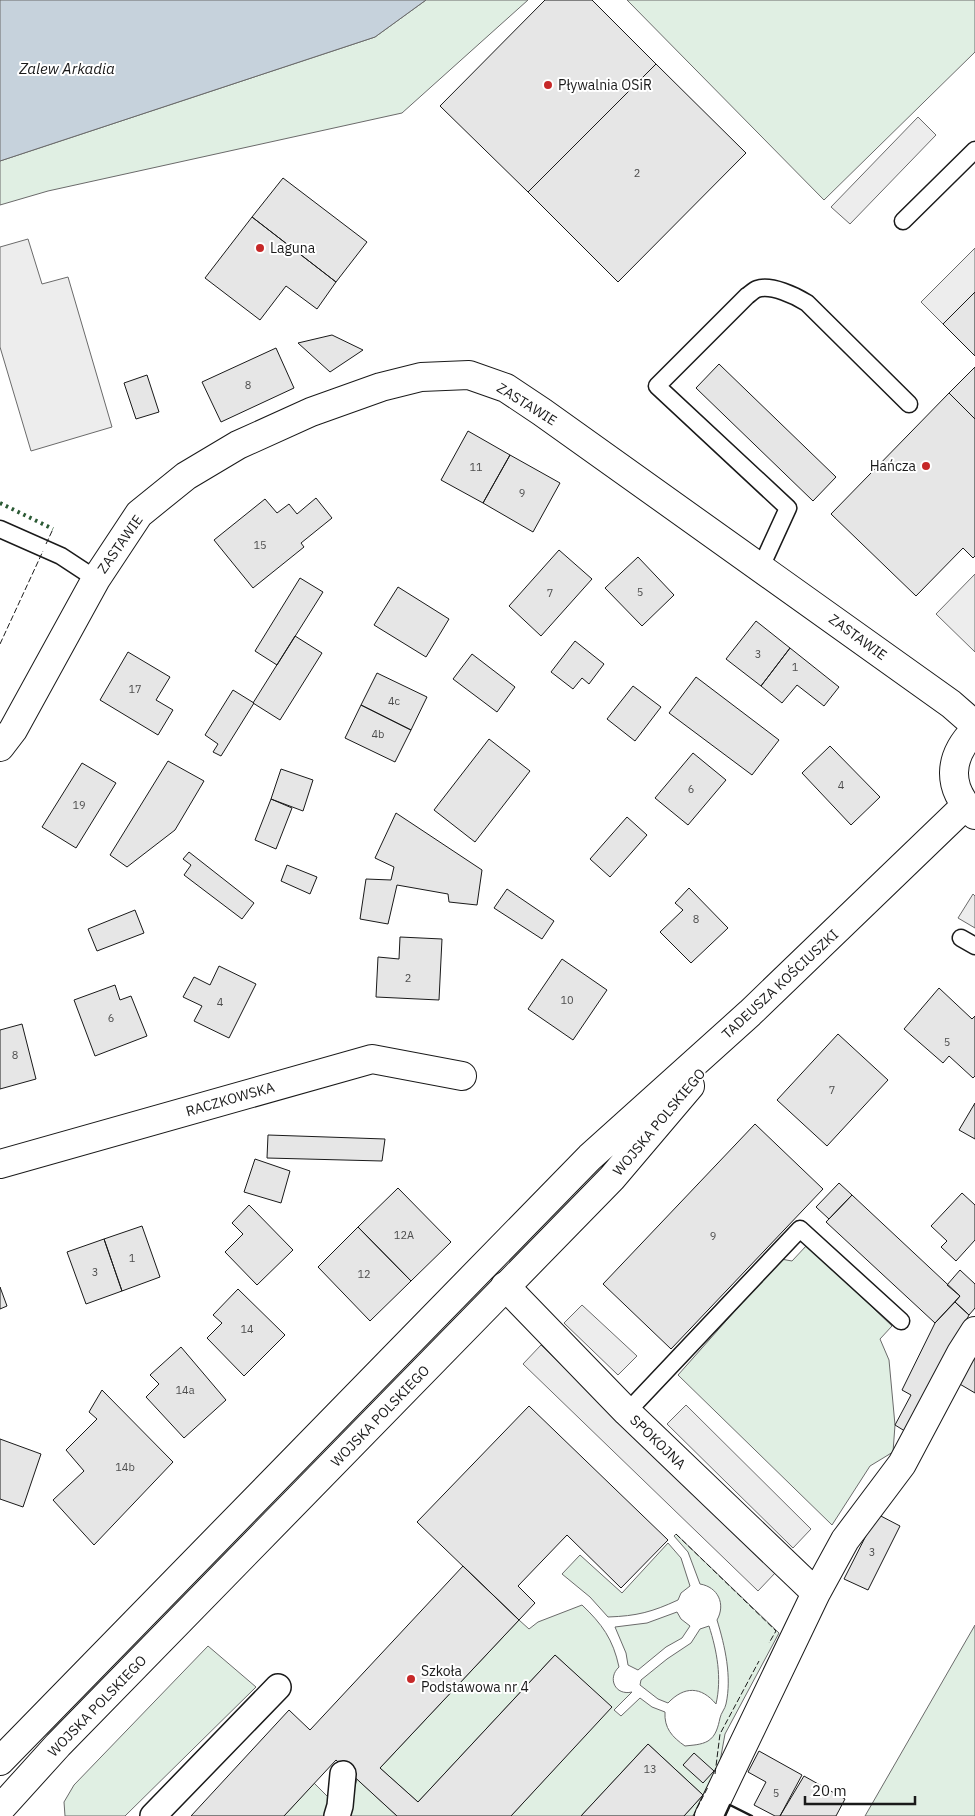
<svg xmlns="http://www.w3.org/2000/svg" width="975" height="1816" font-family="'IBM Plex Sans',sans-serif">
<rect width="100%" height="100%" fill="#fff"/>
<path fill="#e0efe3" stroke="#6a6a6a" d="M426,0H528L402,113L48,191L0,205V161L375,37Z
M627,0H975V52L824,200Z
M807,1245L892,1326L880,1339L889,1360L895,1425L893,1452L870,1466L832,1525L678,1375L781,1259L792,1261Z
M676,1534L779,1633L725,1734L717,1778L696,1816H684L703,1795L648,1744L581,1816H511L611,1707L555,1655L418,1802L380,1768L519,1620L529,1629L538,1622L582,1605C602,1624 613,1639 619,1667C607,1678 615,1696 632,1692L614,1710L621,1716L640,1698L652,1707L665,1712C664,1728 672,1737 685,1746C693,1745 701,1745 708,1741C716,1736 718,1727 720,1718C721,1713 725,1709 726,1704C732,1677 725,1646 717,1620C726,1604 718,1587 700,1584L688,1552L674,1536Z
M668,1543L681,1558L690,1586L681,1593L678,1600C652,1612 637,1616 608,1617L590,1597L562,1574L580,1555L622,1593Z
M677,1612L681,1619L690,1626L682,1638L666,1647L638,1670L628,1665L626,1653L615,1627L647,1623Z
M975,1625V1816H865Z
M709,1626C717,1651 722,1678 716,1704C701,1686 684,1686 668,1703L658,1699L640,1685L641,1680L667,1659L691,1643L700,1629Z
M208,1646L256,1687L125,1816H65L64,1802L74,1785Z
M357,1779L397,1816H346Z
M314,1783L331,1800L325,1816H284Z"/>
<path fill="#ededed" stroke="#6a6a6a" d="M918,117L936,135L850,224L831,207Z
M28,239L42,284L68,277L112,427L31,451L0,347V247Z
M975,248V292L943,324L921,302Z
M975,574V652L936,614Z
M973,894L975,896V928L958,918Z
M582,1305L637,1356L618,1375L564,1323Z
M541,1345L776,1572L758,1591L523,1364Z
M686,1405L811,1529L793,1548L667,1424Z"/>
<path fill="#c6d2dc" stroke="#6a6a6a" d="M0,0H426L375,37L0,161Z"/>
<path fill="#e6e6e6" stroke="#1a1a1a" d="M545,0H592L656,64L528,192L440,106Z
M656,64L746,153L618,282L528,192Z
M283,178L367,242L336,282L252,217Z
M252,217L336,282L317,309L286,286L260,320L205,278Z
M975,292V356L943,324Z
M332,335L363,350L330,372L298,343Z
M276,348L294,388L221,422L202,382Z
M719,364L836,477L813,501L696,388Z
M975,367V419L949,393Z
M147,375L159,412L136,419L124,383Z
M949,393L975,419V556L973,558L963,548L916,596L831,514Z
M468,431L510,455L483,503L441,480Z
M510,455L560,483L533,532L483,503Z
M316,498L332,518L301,543L304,547L253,588L214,540L265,499L277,513L289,504L297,514Z
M559,550L592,579L541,636L509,606Z
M638,557L674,595L642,626L605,588Z
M300,578L323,592L277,665L255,651Z
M398,587L449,619L426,657L374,625Z
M756,621L790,648L761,686L726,659Z
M295,636L322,653L280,720L253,703Z
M575,641L604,664L589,684L582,678L573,689L551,672Z
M790,648L839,687L824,706L797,685L782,703L761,686Z
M128,652L170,677L156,700L173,710L158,735L100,700Z
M472,654L515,687L497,712L453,679Z
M377,673L427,697L411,730L361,705Z
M696,677L779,740L752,775L669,713Z
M633,686L661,707L635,741L607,719Z
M233,690L254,703L221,756L213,752L218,744L205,735Z
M361,705L411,730L395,762L345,738Z
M489,739L530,771L475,842L434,810Z
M830,746L880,797L851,825L802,773Z
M693,753L726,780L688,825L655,798Z
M168,761L204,781L175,830L127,867L110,855Z
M82,763L116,783L76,848L42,827Z
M281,769L313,780L303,811L271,799Z
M271,799L292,808L276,849L255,840Z
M396,813L482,870L477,905L449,902L448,894L397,885L388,924L360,919L366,879L391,880L394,867L375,858Z
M627,817L647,835L610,877L590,859Z
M189,852L254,903L242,919L184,875L191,865L183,859Z
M287,865L317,877L310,894L281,881Z
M689,888L728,928L691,963L660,932L683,910L675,903Z
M507,889L554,921L542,939L494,908Z
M135,910L144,933L97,951L88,929Z
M400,937L442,939L439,1000L376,997L378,957L399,959Z
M562,959L607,990L573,1040L528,1009Z
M219,966L256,984L229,1038L194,1021L202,1006L183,997L194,977L210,985Z
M115,985L120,1000L131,996L147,1036L95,1056L74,1000Z
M939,988L972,1019L975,1016V1076L973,1078L949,1056L943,1063L904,1029Z
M22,1024L36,1079L0,1089V1030Z
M838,1034L888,1080L827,1146L777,1100Z
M975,1103V1139L959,1130Z
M755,1124L823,1189L671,1349L603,1284Z
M268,1135L385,1139L382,1161L267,1158Z
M255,1159L290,1171L281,1203L244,1192Z
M839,1183L852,1195L829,1219L816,1207Z
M398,1188L451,1242L411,1281L358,1227Z
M962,1193L975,1205V1240L956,1261L941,1247L947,1241L931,1226Z
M852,1195L960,1296L935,1323L826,1222Z
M249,1205L293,1250L257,1285L225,1252L243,1234L232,1223Z
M142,1226L160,1277L122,1291L104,1239Z
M358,1227L411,1281L370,1321L318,1267Z
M104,1239L122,1291L86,1304L67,1252Z
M960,1270L975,1284V1308L969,1315L955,1302L960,1296L947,1285Z
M0,1287L7,1306L0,1309Z
M238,1289L285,1335L244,1376L207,1338L222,1323L213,1315Z
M955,1302L969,1315L908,1433L895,1425L911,1395L902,1390L935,1323Z
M181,1347L226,1400L184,1438L146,1397L159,1384L150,1375Z
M975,1351V1393L958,1383Z
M102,1390L173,1462L94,1545L53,1500L84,1471L66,1450L97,1419L89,1412Z
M529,1406L668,1540L621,1588L567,1535L518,1586L535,1603L519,1620L417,1522Z
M0,1439L41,1454L23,1507L0,1499Z
M877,1514L900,1526L868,1590L844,1579Z
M463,1566L519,1620L380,1768L418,1802L555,1655L612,1707L511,1816H397L336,1760L284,1816H191L289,1710L310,1730Z
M648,1744L703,1795L684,1816H581Z
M759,1751L802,1775L780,1816H775L754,1805L766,1782L748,1772Z
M694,1753L714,1771L703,1783L683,1765Z
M804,1776L845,1799L836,1816H780Z"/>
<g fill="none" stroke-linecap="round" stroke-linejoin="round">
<g stroke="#1a1a1a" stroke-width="19">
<path id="service" d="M903,221L975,150
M0,529L61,556L96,579
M761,567L788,508L657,386L747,296C750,294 754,290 757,289C771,284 796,296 807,303L909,404
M961,938L975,946
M627,1412L800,1229L901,1321"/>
</g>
<g stroke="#1a1a1a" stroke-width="28">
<path id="pedestrian" d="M153,1816L278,1687
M337,1816L340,1806L343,1774"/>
</g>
<g stroke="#1a1a1a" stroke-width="30">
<path id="minor" d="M0,747L13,730L96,579L139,514L186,476L238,445L311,412L381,387L421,377L469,375L506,388L542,412L951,704L975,725
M0,1164L372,1059L462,1076
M505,1286L627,1412L816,1593
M709,1816L816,1593L845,1540L902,1464L961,1353L975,1331"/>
</g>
<g stroke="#1a1a1a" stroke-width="30">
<path id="tertiary" d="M975,730C948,757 946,788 975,815
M0,1761L590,1157L750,1013L965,806
M0,1809L58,1745L612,1178L690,1086"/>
</g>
<use href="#service" stroke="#fff" stroke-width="16"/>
<use href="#pedestrian" stroke="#fff" stroke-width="25"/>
<use href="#minor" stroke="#fff" stroke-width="28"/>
<use href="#tertiary" stroke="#fff" stroke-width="28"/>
<path stroke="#2b5a34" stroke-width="4" stroke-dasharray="2.5 4" stroke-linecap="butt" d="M0,503L53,529"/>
<path stroke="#1a1a1a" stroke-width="1" stroke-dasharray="6 2.5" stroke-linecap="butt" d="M46,544L53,529
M0,644L43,551
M676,1534L776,1631L769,1643
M715,1774L720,1734L759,1661
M693,1816L708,1787"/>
<path stroke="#1a1a1a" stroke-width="2.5" d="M725,1816L730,1805L752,1816"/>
</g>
<g fill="#c62828" stroke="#fff" stroke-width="2">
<circle cx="548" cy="85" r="5"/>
<circle cx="260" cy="248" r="5"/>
<circle cx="926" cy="466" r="5"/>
<circle cx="411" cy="1679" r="5"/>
</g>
<g text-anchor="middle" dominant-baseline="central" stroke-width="4" stroke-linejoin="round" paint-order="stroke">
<g font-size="11" fill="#4d4d4d">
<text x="637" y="173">2</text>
<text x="248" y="385">8</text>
<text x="476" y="467">11</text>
<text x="522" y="493">9</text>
<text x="260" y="545">15</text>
<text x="640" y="592">5</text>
<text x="550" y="593">7</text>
<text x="758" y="654">3</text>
<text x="795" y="667">1</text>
<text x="135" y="689">17</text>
<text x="394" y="701">4c</text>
<text x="378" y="734">4b</text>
<text x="841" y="785">4</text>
<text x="691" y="789">6</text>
<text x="79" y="805">19</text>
<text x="696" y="919">8</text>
<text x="408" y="978">2</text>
<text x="567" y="1000">10</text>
<text x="220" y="1002">4</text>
<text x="111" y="1018">6</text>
<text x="947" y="1042">5</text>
<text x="15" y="1055">8</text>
<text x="832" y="1090">7</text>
<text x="404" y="1235">12A</text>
<text x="713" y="1236">9</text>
<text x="132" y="1258">1</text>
<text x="95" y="1272">3</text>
<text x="364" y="1274">12</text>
<text x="247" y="1329">14</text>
<text x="185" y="1390">14a</text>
<text x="125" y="1467">14b</text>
<text x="872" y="1552">3</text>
<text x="650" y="1769">13</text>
<text x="776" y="1793">5</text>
</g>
<g font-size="14" fill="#1a1a1a" stroke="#fff" text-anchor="start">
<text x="558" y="85">Pływalnia OSiR</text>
<text x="270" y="248">Laguna</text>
<text x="916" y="466" text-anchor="end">Hańcza</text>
<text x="421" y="1671">Szkoła<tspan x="421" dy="16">Podstawowa nr 4</tspan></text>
</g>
<g font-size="14" fill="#1a1a1a" stroke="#fff">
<text transform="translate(527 404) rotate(32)">ZASTAWIE</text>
<text transform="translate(120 544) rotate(-55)">ZASTAWIE</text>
<text transform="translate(858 637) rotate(36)">ZASTAWIE</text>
<text transform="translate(780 984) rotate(-43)">TADEUSZA KOŚCIUSZKI</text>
<text transform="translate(230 1099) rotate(-16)">RACZKOWSKA</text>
<text transform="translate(659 1122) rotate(-50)">WOJSKA POLSKIEGO</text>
<text transform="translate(380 1416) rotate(-46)">WOJSKA POLSKIEGO</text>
<text transform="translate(658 1442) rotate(44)">SPOKOJNA</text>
<text transform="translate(97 1706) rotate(-46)">WOJSKA POLSKIEGO</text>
</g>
<g font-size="15" font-style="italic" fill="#1a1a1a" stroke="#fff">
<text x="67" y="68">Zalew Arkadia</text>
</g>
</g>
<path d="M805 1796v8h110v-8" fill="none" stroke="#1a1a1a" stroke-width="2.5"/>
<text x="812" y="1796" font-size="15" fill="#1a1a1a" stroke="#ffffff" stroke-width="4" paint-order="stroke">20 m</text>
</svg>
